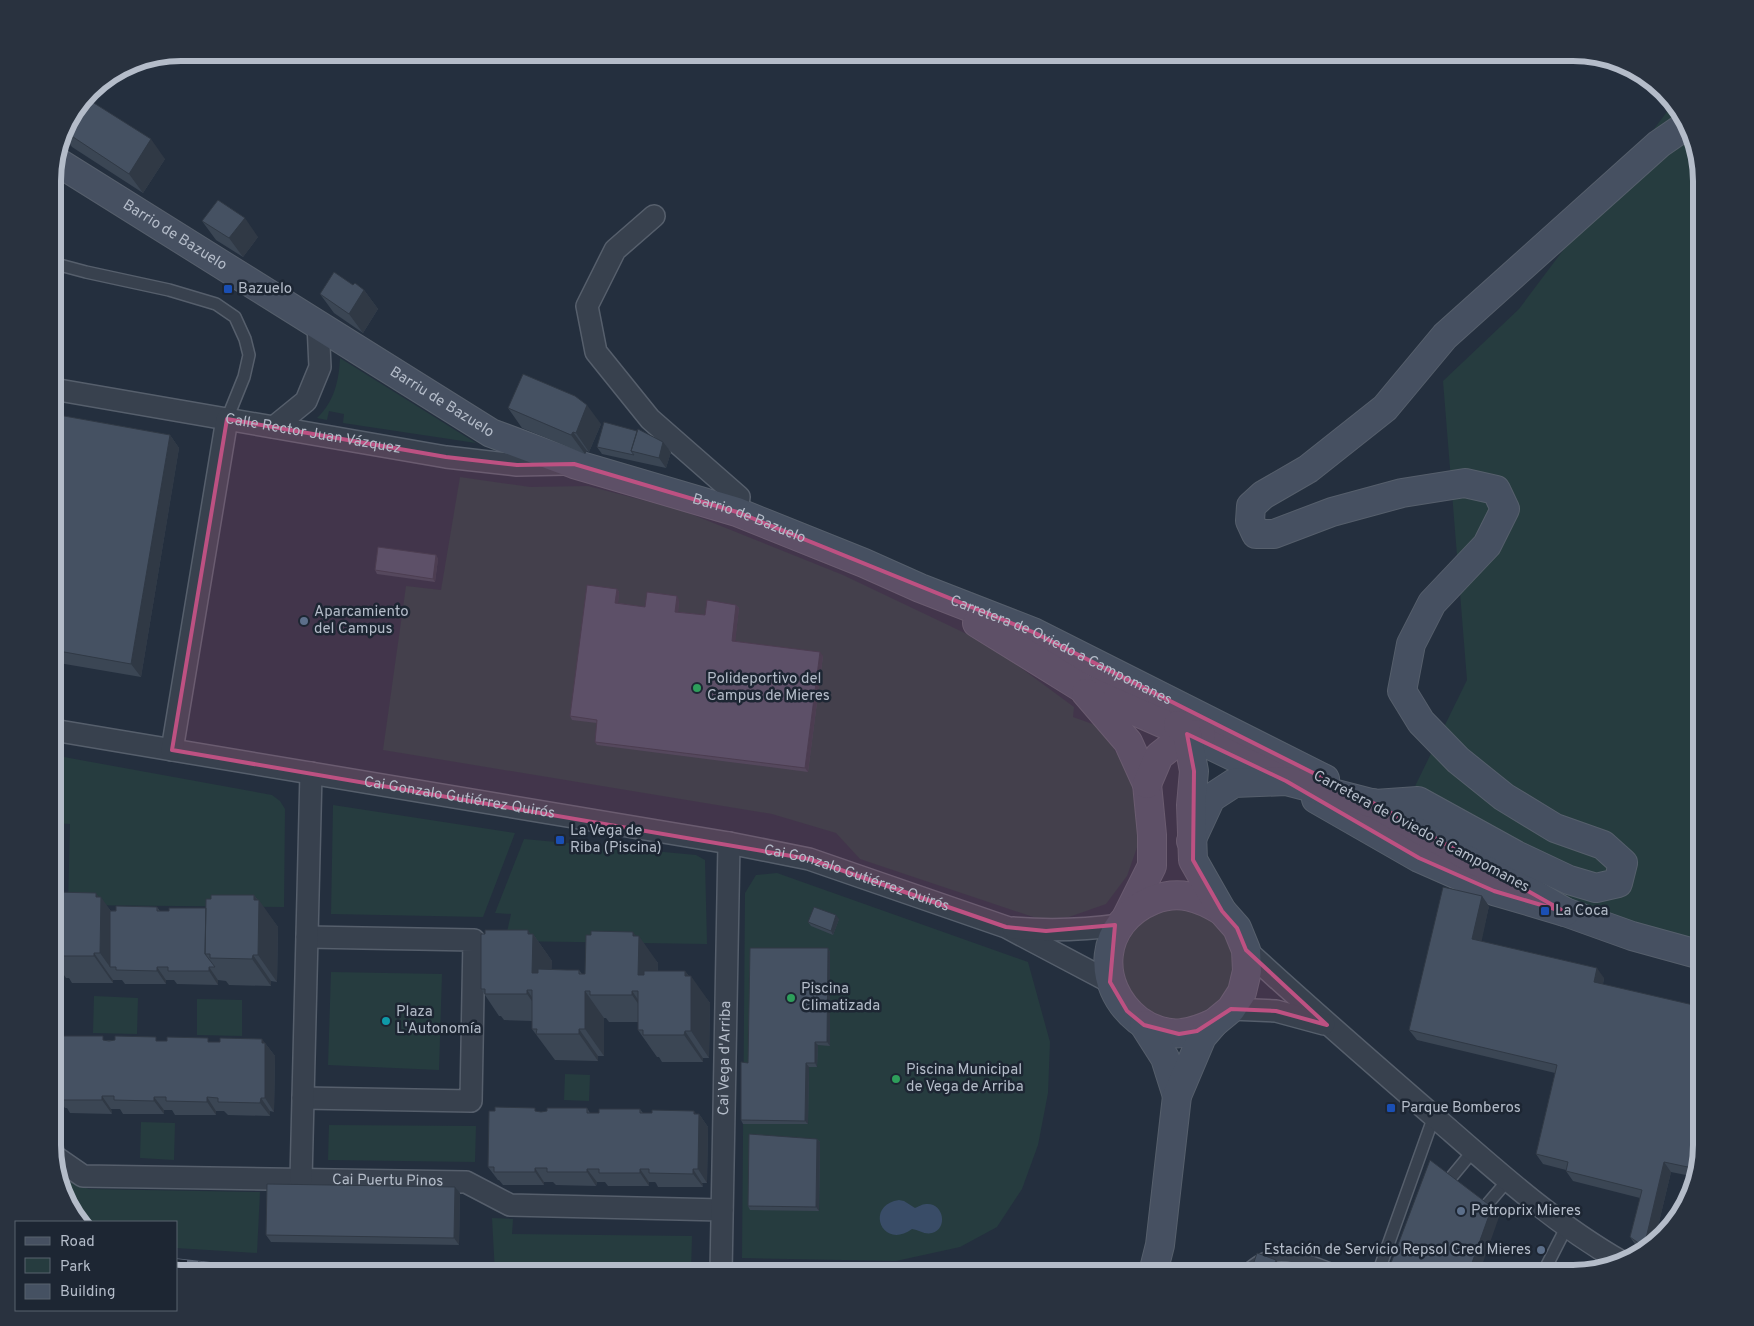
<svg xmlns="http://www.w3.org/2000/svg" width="1754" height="1326" font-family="Overpass,sans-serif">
<rect width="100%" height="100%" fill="#242f3e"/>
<path fill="#263c3f" d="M1672,105L1688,125L1701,181V942L1573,906L1397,823L1467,680L1443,381L1519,309Z
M340,358L476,443L343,423L344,414L329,411L327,420L317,418C334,402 339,381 340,358Z
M460,477L530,487L588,486L681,510L843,575L990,645L1074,707L1073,717L1101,727L1130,776L1141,836L1127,876L1106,904L1069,917L1039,919L860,859L836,833L772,814L383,750L406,586L441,590Z
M53,755L272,795L280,801L285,809L284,907L68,905L70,824L53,823Z
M333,805L515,833L483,917L331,914Z
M524,839L696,855L705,860L707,944L505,941L511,914L495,913Z
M777,873L1028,962L1050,1042L1048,1093L1038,1145L1022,1189L997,1227L960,1247L896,1261L742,1258L745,893L756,875Z
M1164,905L1204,910L1231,940L1235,967L1230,987L1218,1003L1202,1015L1182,1020H1166L1147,1013L1122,982L1119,957L1135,921Z
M331,972L442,974L439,1070L328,1065Z
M94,996L138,998L137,1034L93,1033Z
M197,999L242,1000V1036L197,1035Z
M565,1074L590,1075L589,1101L564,1100Z
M141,1122L175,1123L174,1160L140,1158Z
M329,1125L476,1126L475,1162L328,1160Z
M60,1178L89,1189L260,1192L257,1253L176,1248V1222H83L66,1202Z
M492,1218L513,1219L512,1234L692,1236L691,1273H495Z"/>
<path fill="#394c67" d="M899,1200L904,1201L915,1208C918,1207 922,1204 926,1204C943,1202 949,1228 932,1233C925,1235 919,1230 912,1229C882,1251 864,1205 899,1200Z"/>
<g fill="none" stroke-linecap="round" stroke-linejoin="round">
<g stroke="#565f6c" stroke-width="14">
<path id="lane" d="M53,261L56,264L86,272L169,290L216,304L235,317L245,339L249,355L244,377L227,419
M1449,1180L1473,1151
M1485,1207L1508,1180
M1545,1268L1562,1273
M1243,1273C1250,1268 1257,1261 1266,1258C1290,1249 1319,1266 1342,1273
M1378,1273L1434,1116
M1543,1273L1567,1226"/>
</g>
<g stroke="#565f6c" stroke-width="24">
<g id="street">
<path d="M654,216L615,250L587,306L596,352L650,419L739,497L737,512"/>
<path id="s1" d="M53,389L446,457L517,465L564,464"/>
<path d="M274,427L306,401L320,367L318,324"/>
<path id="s2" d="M53,730L729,843L809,859L1006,927L1110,982"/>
<path d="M172,750L227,419"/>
<path d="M1013,928C1049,931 1083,930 1120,925"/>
<path d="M1246,950C1311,1010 1378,1068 1445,1126C1501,1175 1557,1225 1622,1262"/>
<path d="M1231,1009L1276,1011L1324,1024"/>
<path d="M303,1098L471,1101L474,940L307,937"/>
<path id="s3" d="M54,1156L83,1176L466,1182L510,1205L722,1210"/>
<path d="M301,1180L311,773"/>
<path id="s4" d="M721,1273L729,843"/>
</g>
</g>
<g stroke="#565f6c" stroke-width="30">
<g id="secondary">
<path id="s5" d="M56,161L491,433L574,464L737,512L864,563L920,588L1033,632L1325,779"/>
<path d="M977,623L1082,688L1187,734L1280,779"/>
<path d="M1086,693L1128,742L1147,784L1152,835V866L1127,916"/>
<path d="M1147,784L1159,756L1187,734L1201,735"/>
<path d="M1316,799L1419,858L1494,891L1565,912L1632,936L1701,955"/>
<path d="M1373,803L1512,881L1565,912"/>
<path d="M1191,841L1211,798L1234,783L1286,781L1375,804L1418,801L1516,855L1569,880L1596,888L1618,883L1623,863L1603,845L1555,828L1504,797L1458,760L1421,722L1402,691L1411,644L1432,603L1487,545L1505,509L1496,490L1465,483L1402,493L1332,512L1274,534H1256L1250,521L1251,506L1263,495L1308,469L1385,408L1445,336L1659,144L1688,124"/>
<path d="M1214,1023C1203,1028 1194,1032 1182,1033C1167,1035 1150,1029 1138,1020C1094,985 1099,922 1153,900C1179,890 1199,897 1222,911"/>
<path d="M1144,1025L1165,1058L1177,1096"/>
<path d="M1153,1273L1160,1245L1177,1096L1202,1037L1214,1023L1231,1009L1242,992L1247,971L1246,950L1237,928L1222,911L1193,860L1191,805L1194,771L1187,734L1178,725"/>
</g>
</g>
<use href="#lane" stroke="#38414e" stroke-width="11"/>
<use href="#street" stroke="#38414e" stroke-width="21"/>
<use href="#secondary" stroke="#465061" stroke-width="28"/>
<g stroke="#5a6575" stroke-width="5.5">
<path id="rail" d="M176,1261L285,1273"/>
</g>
<use href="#rail" stroke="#1d2633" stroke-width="4" stroke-dasharray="11" stroke-linecap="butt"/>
</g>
<path fill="#3b4654" d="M66,124L165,159L143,193L72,147L63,135Z
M202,221L258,237L243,257L216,240Z
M353,285L364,290L378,309L363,333L334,313L320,294Z
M508,408L601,424L589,452L587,451L585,454L522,428Z
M53,414L170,435L179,448L141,677L53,662Z
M597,447L671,452L666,468L602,454Z
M436,555L438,559L435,582L377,574L375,570Z
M617,589L619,592L618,603L645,607L679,600L678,612L705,615L736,605L739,608L735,641L823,656L808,772L597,745L595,742L597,723L572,720L570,716Z
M254,895L278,927L277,982L271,981V986L229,985L226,981L218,980V985L177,984L174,980H166V984H125L122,980H113V983H72L69,978H66L53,959V896L99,897L111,911L157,907L160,911H169L206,908L211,899Z
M1489,906L1481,941L1604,978L1603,984L1702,1145L1696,1177L1671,1172L1655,1239L1641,1250L1637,1247L1630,1237L1640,1198L1573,1181L1566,1171V1170L1543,1164L1536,1154L1555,1073L1417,1040L1409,1030Z
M839,919L833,935L811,926L808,922Z
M528,930L530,934H533L552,961L551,970H579L582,974H585L636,936L658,963V971H685L710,1003L709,1058H703V1062H662L659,1057H657L638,1030V1022H609L606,1018H604V1056H598V1061L555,1060L532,1029V1021L504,1020L501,1016H499L481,989Z
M828,948L830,952V1046L818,1045L817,1067H809L808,1124H743L741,1120L748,1063Z
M107,1040L265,1043L275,1056L274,1112L270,1111V1116L228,1115L224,1111H216V1115H175L172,1110H164V1114H123L120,1109H111L112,1114L70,1113L67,1108H65L56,1095Z
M587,1108L590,1113H599L640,1109L643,1113L699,1114L708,1127L707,1183H702L703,1187H658L656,1183L655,1182H649V1186H608L605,1182H597L596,1186L556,1185L553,1182H544V1185H503L499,1180H498L488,1167L495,1111L541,1112Z
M817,1139L820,1142L819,1211L750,1210L748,1206Z
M455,1187L460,1193L459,1245L271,1242L266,1235Z"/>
<path fill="#303945" d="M151,139L165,159L143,193L129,174Z
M245,218L258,237L243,257L229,238Z
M364,290L378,309L363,333L349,314Z
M587,405L601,424L589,452L576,433Z
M573,432L587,451L585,454L571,435Z
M170,435L179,448L141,677L131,664Z
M663,442L671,452L666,468L659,458Z
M436,555L438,559L435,582L433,579Z
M617,589L619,592L618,607L615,603Z
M677,596L679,600L678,615L675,612Z
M736,605L739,608L735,644L732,641Z
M820,652L823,656L808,772L805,768Z
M96,893L101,900V897L120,924L116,967H110L100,953Z
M254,895L259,902V900L278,927L277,982L258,955Z
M1482,896L1489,906L1480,949L1472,939Z
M836,915L839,919L833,935L831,931Z
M528,930L533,938V934L552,961L551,1000L532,973Z
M633,932L639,940V936L658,963L657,1002L638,975Z
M828,948L830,952V1046L827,1042Z
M94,953L113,980V983L94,956Z
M253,955L271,981V986L252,959Z
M157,967L166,980V984L157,971Z
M209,967L218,980V985L209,971Z
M1597,968L1604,978L1601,992L1594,982Z
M685,971L691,979V976L710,1003L709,1058L691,1031Z
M527,990L546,1017V1021L527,994Z
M585,991L604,1018V1056L585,1029Z
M632,991L651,1018V1022L632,995Z
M579,1029L598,1056V1061L579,1034Z
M685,1031L703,1058V1062L684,1035Z
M262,1039L275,1056L274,1112L265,1098Z
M815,1042L818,1045L817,1067L815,1063Z
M806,1063L809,1067L808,1124L805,1121Z
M102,1096L111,1109L112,1114L102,1100Z
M154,1097L164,1110V1114L154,1101Z
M207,1097L216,1111V1115L207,1102Z
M261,1098L270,1111V1116L260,1103Z
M694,1111L699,1117V1114L708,1127L707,1183L698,1169Z
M817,1139L820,1142L819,1211L816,1207Z
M1664,1162L1671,1172L1655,1239L1645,1248L1644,1247Z
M535,1168L544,1182V1185L535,1172Z
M587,1169L597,1182L596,1186L587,1172Z
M640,1169L649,1182V1186L640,1173Z
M693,1169L702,1183L703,1187L693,1174Z
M455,1187L460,1193L459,1245L454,1238Z
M1492,1207L1499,1217L1479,1274H1468Z
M1276,1260L1285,1273L1274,1274L1272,1270Z"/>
<path fill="#455162" stroke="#303945" d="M86,98L151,139L129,174L64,131L66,124Z
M218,200L245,218L229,238L202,221Z
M334,272L353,285L355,283L364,290L349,314L320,294Z
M523,374L575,396L587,405L576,433L573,432L571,435L508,408Z
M53,414L170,435L131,664L53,650Z
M604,422L637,431L631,451L634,455L597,447Z
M638,429L663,442L659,458L631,451Z
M378,547L436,555L433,579L375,570Z
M587,585L617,589L615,603L645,607L647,592L677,596L675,612L705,615L707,600L736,605L732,641L820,652L805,768L595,742L597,720L570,716Z
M1443,887L1482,896L1472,939L1597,968L1594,982L1702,1007V1145L1697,1169L1664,1162L1644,1247L1630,1237L1642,1190L1566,1171L1568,1162L1536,1154L1557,1065L1409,1030Z
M54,892L96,893V897H101L100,953H94V956H53V896H54Z
M211,895H254V900H259L258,955H253L252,959L210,958V954H205L206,899H211Z
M116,906L157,907V911H169V908H206L205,954L215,967H209V971H168V967H157V971L116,970V967H110V911H116Z
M814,907L836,915L831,931L808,922Z
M485,930H528V934H533L532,973H538V969L567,970H579V974H585L586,935H591V931L633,932V936H639L638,975H644V971H685V976H691V1031H685L684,1035H643V1030H638V991H632V995H590V991H585V1029H579V1034H536L537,1029H532V990H527V994H485V989H481V934H485Z
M750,948H828L827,1042H815V1063H806L805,1121L741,1120V1062L748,1063Z
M62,1036H103V1040L109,1041L115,1040V1036L156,1037V1041H167V1037L208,1038V1042H220V1038L262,1039V1043H265V1098H261L260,1103L218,1102V1098L207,1097V1102L166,1101V1097H154V1101L114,1100V1096H102V1100H60L61,1095H56V1040H62Z
M495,1107L535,1108V1111L541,1112L547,1111V1108H587V1113H599V1109H640V1113H652V1110L694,1111V1114H699L698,1169H693V1174L649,1173V1169H640V1173H599V1169H587V1172H547V1168H535V1172H494V1167H488L489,1111H495Z
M749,1134L817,1139L816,1207L748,1206Z
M1430,1160L1492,1207L1468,1274H1396L1388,1271Z
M267,1184L455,1187L454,1238L266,1235Z
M1257,1253L1276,1260L1272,1270L1280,1274H1250Z
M1476,1262L1504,1272L1503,1274H1472Z
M773,1272L795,1274H771Z"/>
<path fill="#bd5182" fill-opacity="0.2" stroke="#bd5182" stroke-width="4" stroke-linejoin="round" d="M227,419L446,457L517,465L574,464L737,512L1033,632L1375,804L1565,912L1494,891L1419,858L1286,781L1187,734L1194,771L1193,860L1222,911L1237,928L1246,950L1327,1025L1276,1011L1231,1009L1197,1031L1179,1034L1144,1025L1127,1011L1110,982L1115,925L1046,931L1006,927L809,859L172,750Z"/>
<g fill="#1a4fb4" stroke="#1d2633" stroke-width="2">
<rect x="223" y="284" width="10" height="10" rx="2.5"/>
<rect x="555" y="835" width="10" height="10" rx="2.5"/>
<rect x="1540" y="906" width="10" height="10" rx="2.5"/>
<rect x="1386" y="1103" width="10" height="10" rx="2.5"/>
</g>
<g fill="#5c6f8a" stroke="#1d2633" stroke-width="2">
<circle cx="304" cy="621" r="5"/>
<circle cx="1461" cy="1211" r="5"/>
<circle cx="1541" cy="1250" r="5"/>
</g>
<g fill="#2e9e5b" stroke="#1d2633" stroke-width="2">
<circle cx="697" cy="688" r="5"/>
<circle cx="791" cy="998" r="5"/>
<circle cx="896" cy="1079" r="5"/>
</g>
<circle fill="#0f9aa8" stroke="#1d2633" stroke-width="2" cx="386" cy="1021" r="5"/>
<g text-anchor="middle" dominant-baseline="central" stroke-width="5" stroke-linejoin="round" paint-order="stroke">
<g font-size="15" fill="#b4bcc9" stroke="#1d2633">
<text stroke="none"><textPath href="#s5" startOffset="140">Barrio de Bazuelo</textPath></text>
<text stroke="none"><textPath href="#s5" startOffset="455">Barriu de Bazuelo</textPath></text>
<text stroke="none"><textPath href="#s1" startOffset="264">Calle Rector Juan Vázquez</textPath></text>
<text stroke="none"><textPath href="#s5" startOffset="785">Barrio de Bazuelo</textPath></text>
<text stroke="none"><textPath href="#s5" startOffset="1124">Carretera de Oviedo a Campomanes</textPath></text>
<text stroke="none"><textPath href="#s2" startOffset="412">Cai Gonzalo Gutiérrez Quirós</textPath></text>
<text transform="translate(1421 832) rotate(28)">Carretera de Oviedo a Campomanes</text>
<text stroke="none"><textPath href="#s2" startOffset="818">Cai Gonzalo Gutiérrez Quirós</textPath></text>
<text stroke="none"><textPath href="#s4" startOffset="215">Cai Vega d'Arriba</textPath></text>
<text stroke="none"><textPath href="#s3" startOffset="340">Cai Puertu Pinos</textPath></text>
</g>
<g font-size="15" fill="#b4bcc9" stroke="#1d2633" text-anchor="start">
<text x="238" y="289">Bazuelo</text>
<text x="314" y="612">Aparcamiento<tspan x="314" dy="17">del Campus</tspan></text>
<text x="707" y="679">Polideportivo del<tspan x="707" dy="17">Campus de Mieres</tspan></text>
<text x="570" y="831">La Vega de<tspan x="570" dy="17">Riba (Piscina)</tspan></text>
<text x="1555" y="911">La Coca</text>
<text x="801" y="989">Piscina<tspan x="801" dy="17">Climatizada</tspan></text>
<text x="396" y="1012">Plaza<tspan x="396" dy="17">L'Autonomía</tspan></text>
<text x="906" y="1070">Piscina Municipal<tspan x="906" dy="17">de Vega de Arriba</tspan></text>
<text x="1401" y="1108">Parque Bomberos</text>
<text x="1471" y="1211">Petroprix Mieres</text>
<text x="1531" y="1250" text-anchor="end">Estación de Servicio Repsol Cred Mieres</text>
</g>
</g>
<path d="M0 0H1754V1326H0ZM181 61H1573A120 120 0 0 1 1693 181V1145A120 120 0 0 1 1573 1265H181A120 120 0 0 1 61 1145V181A120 120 0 0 1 181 61Z" fill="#29323f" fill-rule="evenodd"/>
<path fill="none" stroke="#b4bcc9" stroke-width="6" d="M181 61H1573A120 120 0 0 1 1693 181V1145A120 120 0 0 1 1573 1265H181A120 120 0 0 1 61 1145V181A120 120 0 0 1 181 61Z"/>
<rect x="15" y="1221" width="162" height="90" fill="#1d2633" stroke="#59626f"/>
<rect x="25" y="1237" width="25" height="8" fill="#465061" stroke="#59626f"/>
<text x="60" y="1246" font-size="15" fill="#b4bcc9">Road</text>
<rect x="25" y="1258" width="25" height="15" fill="#263c3f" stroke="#59626f"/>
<text x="60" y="1271" font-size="15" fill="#b4bcc9">Park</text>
<rect x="25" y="1284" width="25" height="15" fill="#455162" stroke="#59626f"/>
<text x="60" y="1296" font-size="15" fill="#b4bcc9">Building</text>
</svg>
